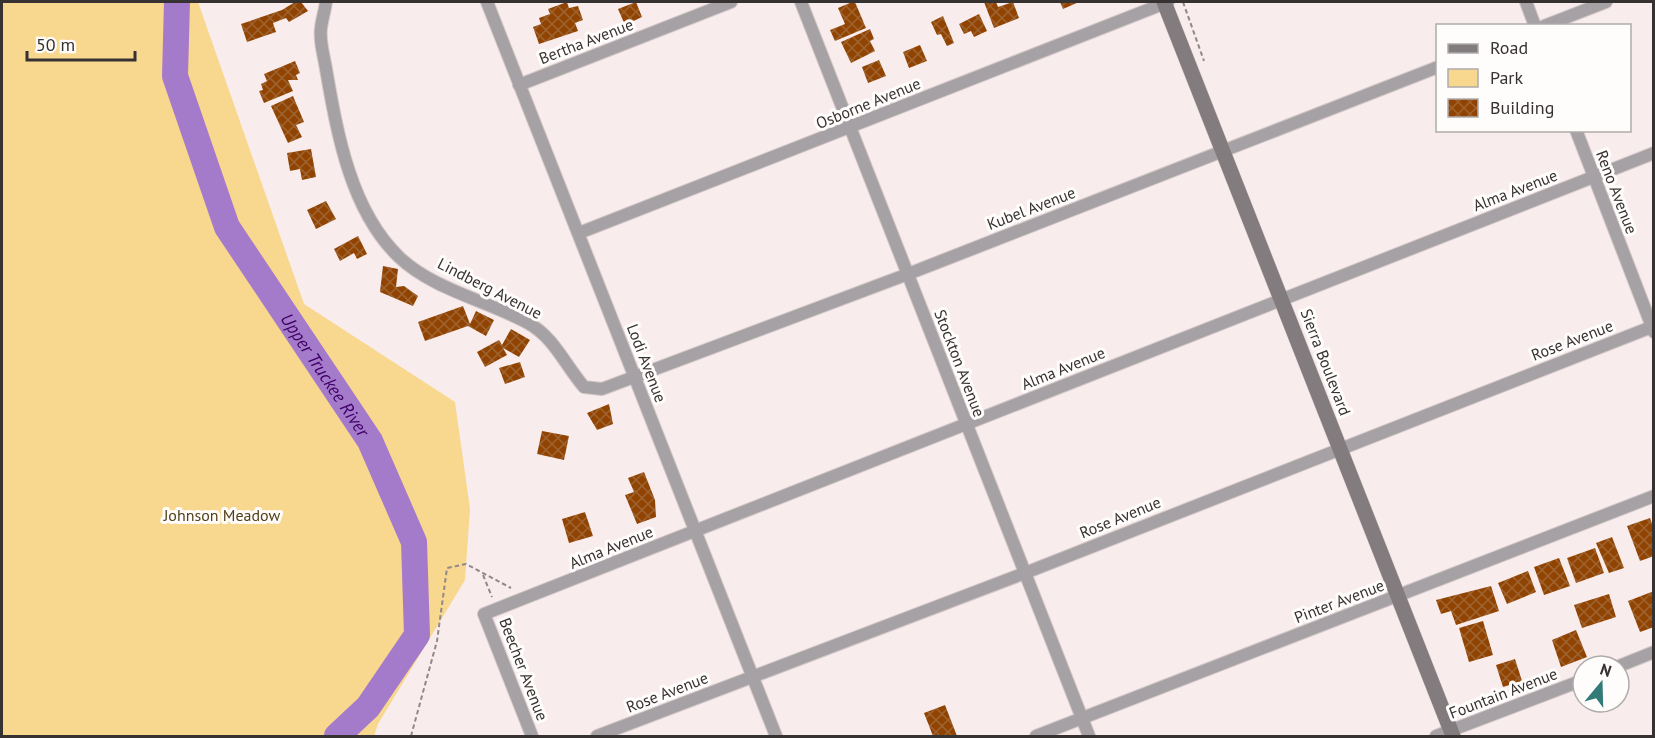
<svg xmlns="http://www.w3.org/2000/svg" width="1655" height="738" font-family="'PT Sans',sans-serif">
<defs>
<pattern id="building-cross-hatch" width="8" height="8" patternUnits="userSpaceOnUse" patternTransform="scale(1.5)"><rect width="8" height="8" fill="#914402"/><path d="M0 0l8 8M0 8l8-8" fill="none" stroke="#9e6432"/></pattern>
</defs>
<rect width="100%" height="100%" fill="#f9ecec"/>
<path fill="#f8d78f" d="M2,2H198L304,304L455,402L470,509L465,580L378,724L374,736H2Z"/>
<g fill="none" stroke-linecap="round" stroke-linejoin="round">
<path stroke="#a47bcb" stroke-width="26" id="s1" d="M177,2L175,76L227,227L370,441L414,542L417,635L368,707L337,736"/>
</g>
<path fill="url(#building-cross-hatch)" d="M295,2H301L308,11L289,22L286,18L273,23L276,32L247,42L241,24L282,10Z
M567,2L569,8L578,6L583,20L575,23L578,31L539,44L533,27L541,24L539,18L550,14L548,9Z
M636,2L642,17L625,25L618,9Z
M852,2H855L866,28L835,41L830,30L845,24L838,8Z
M984,2H996L998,7L1013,2L1019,18L994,28Z
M1060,2H1079L1063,9Z
M979,14L987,31L974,37L971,31L964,34L959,24Z
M943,16L954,43L947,46L941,34L937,35L931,22Z
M870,29L874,39L870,41L875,51L851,63L841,42Z
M920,45L927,61L909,68L903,52Z
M879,60L886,76L868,83L862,67Z
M295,61L300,73L296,75L298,80H288L293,91L264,103L259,91L263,90L261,84L267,81L264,74Z
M293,96L304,122L296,125L302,137L288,143L271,106Z
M311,149L316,177L302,180L300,169L290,171L287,153Z
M326,201L336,219L316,229L307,210Z
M358,236L367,254L357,259L354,253L340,261L334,249Z
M383,266L398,269L396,287L404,286L418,296L413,306L380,292Z
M463,306L470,324L476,311L494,320L486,336L468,326L425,341L418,322Z
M511,329L530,340L519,357L503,348L507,355L485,367L477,352L499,340L502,345Z
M520,362L525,377L505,384L499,368Z
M609,404L613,424L597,430L587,413Z
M542,431L569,436L564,460L537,454Z
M644,472L655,500L656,517L637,524L625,495L634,492L628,478Z
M585,512L593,536L569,543L562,519Z
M1650,518L1654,529V556L1640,561L1627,526Z
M1612,537L1624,568L1609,573L1596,543Z
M1595,548L1604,573L1576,583L1567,558Z
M1559,558L1570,586L1544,595L1534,567Z
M1528,571L1536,592L1507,604L1498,583Z
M1491,586L1499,611L1456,625L1451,611L1441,614L1436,600Z
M1654,591V627L1640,632L1628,601Z
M1609,594L1616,617L1582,628L1574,605Z
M1483,621L1493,655L1469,662L1459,628Z
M1576,630L1587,657L1561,667L1552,640Z
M1515,659L1522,681L1503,687L1496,665Z
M945,705L957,736H933L924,713Z"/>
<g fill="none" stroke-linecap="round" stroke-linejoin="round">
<g stroke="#d2c7c7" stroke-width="14">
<path id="street" d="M326,2C325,10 322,19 321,28C319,41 324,56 326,69C337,132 350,210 399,257C432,289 488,301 528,323C554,337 565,365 584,387L602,389L908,274L1438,67
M487,2L776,736
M801,2L1089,736
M1526,2L1535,26
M1544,26L1606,2
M519,85L731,2
M1576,130L1654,332
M579,233L1168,2
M1619,666L1654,652
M532,736L484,614L1654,153
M597,736L1025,573L1654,326
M1036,736L1654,496
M1436,736L1583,680"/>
</g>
<g stroke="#d2c7c7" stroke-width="16">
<path id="secondary" d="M1164,2L1453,736"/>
</g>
<path stroke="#918888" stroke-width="2" stroke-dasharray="4.5 3" stroke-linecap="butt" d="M1183,2L1204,61
M483,575L492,597
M411,736L437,641L447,568L466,564L511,588"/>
<use href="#street" stroke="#a6a1a4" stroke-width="12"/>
<use href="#secondary" stroke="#827c7f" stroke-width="15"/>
</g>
<g text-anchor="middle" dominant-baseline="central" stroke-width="6" stroke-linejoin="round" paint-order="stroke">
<g font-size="16" fill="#373232" stroke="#fffcfc">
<text transform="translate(586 41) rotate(-21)">Bertha Avenue</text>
<text transform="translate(868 103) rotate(-22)">Osborne Avenue</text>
<text transform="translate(1515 190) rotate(-21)">Alma Avenue</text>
<text transform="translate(1617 192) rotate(69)">Reno Avenue</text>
<text transform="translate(1031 208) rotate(-21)">Kubel Avenue</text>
<text transform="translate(490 288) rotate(27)">Lindberg Avenue</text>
<text transform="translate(1572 340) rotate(-21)">Rose Avenue</text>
<text transform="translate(1326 362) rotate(69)">Sierra Boulevard</text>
<text transform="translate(647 363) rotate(69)">Lodi Avenue</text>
<text transform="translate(960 363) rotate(69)">Stockton Avenue</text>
<text transform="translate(1063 368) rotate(-22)">Alma Avenue</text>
<text transform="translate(1120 517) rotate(-22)">Rose Avenue</text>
<text transform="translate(611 547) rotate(-22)">Alma Avenue</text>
<text transform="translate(1339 601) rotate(-21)">Pinter Avenue</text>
<text transform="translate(524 669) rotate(69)">Beecher Avenue</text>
<text transform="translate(667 692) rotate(-21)">Rose Avenue</text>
<text transform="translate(1503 693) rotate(-21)">Fountain Avenue</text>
</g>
<g font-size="16" fill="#514018" stroke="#fffcfc">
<text x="222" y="515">Johnson Meadow</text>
</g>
<g font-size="18" font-style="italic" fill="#400065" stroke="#fffcfc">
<text stroke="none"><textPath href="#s1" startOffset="411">Upper Truckee River</textPath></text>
</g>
</g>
<rect width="1655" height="738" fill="none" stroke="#373232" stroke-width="6"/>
<rect x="1436" y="24" width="195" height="108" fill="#fffcfc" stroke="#afabab" stroke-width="1.5"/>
<rect x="1448" y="44" width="30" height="9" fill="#827c7f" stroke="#afabab" stroke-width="1.5"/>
<text x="1490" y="54" font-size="18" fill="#373232">Road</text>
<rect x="1448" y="69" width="30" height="18" fill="#f8d78f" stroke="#afabab" stroke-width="1.5"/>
<text x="1490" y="84" font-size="18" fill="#373232">Park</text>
<rect x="1448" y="99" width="30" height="18" fill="url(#building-cross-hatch)" stroke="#afabab" stroke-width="1.5"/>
<text x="1490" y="114" font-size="18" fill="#373232">Building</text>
<g transform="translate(1601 684) rotate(19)"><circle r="28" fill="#fffcfc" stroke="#afabab" stroke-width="1.5"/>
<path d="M0-4.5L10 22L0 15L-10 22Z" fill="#327b77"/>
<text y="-9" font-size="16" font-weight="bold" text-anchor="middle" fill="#373232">N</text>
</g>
<path d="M27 51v9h108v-9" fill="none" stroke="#373232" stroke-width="3"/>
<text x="36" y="51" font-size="18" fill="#373232" stroke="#fffcfc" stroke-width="4.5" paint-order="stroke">50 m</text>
</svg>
